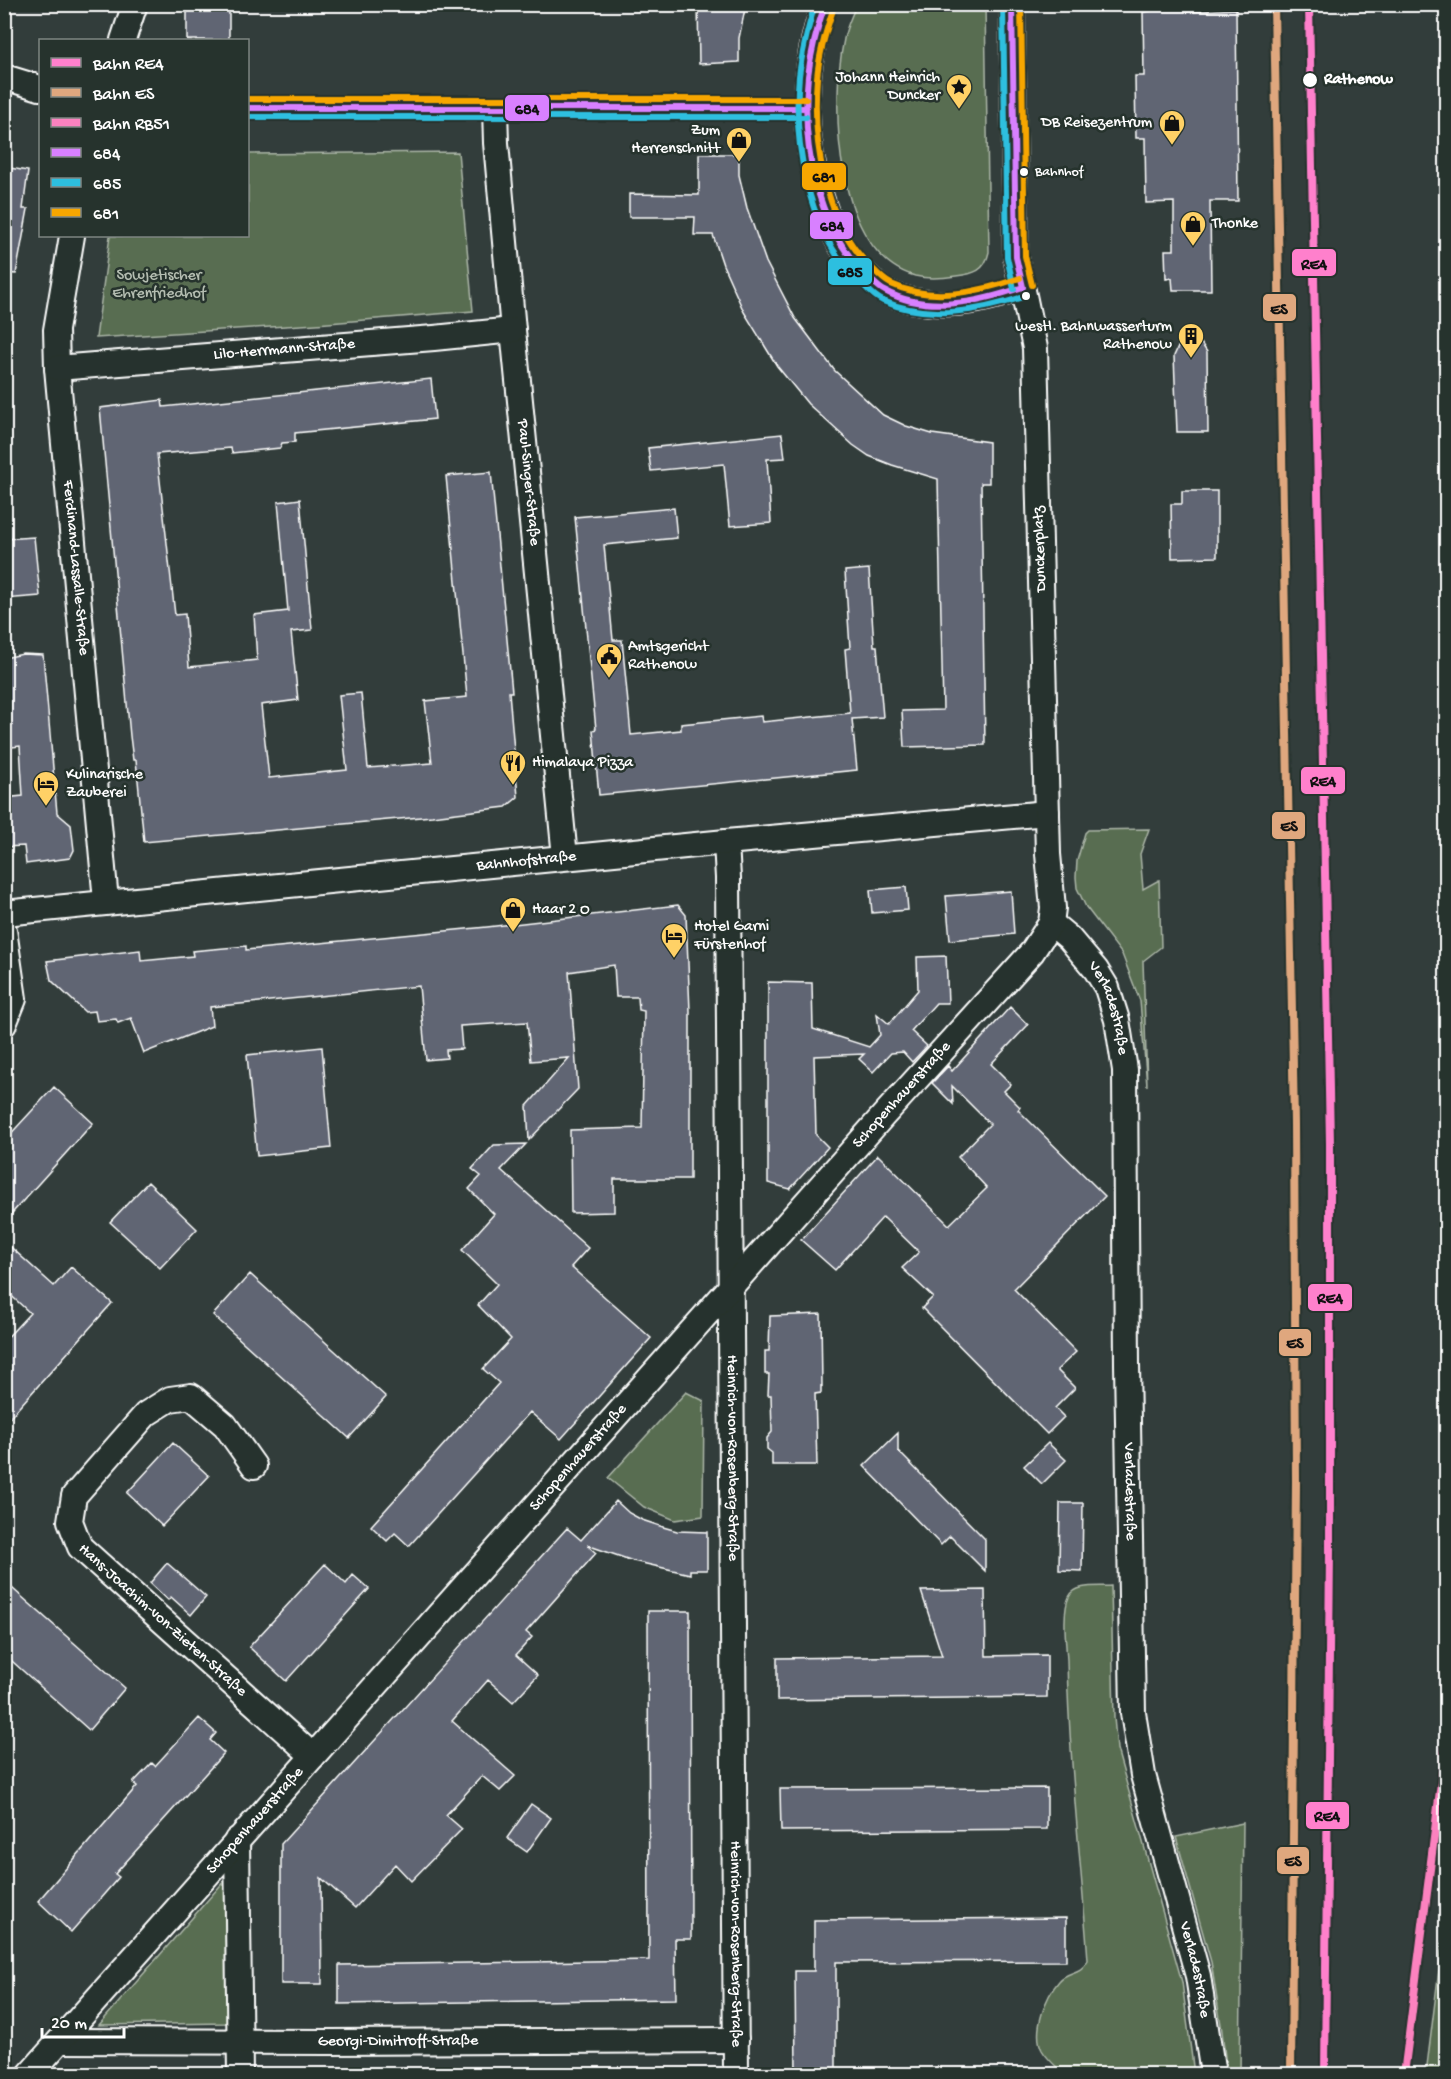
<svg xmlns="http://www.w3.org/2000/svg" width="1451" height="2079" font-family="'Gochi Hand',sans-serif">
<rect width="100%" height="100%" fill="#323d3b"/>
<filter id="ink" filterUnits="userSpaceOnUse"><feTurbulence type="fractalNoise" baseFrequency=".0167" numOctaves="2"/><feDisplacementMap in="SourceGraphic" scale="12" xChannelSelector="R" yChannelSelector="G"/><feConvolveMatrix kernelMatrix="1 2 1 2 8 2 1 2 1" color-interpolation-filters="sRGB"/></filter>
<g filter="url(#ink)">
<path fill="#586d51" stroke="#acb6a8" stroke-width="1.5" d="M856,5H985L989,252C985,271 974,274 956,276C943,278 928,279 915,276C834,253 830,105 844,39C846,27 852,16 856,5Z
M458,152L473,311L316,324L96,338L110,236H248V154Z
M1149,829L1140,854L1143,889L1159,880L1161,947L1143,961L1147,1086L1140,1001L1122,954L1086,907L1077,888L1076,877L1077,861L1085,833L1088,830Z
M686,1392L704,1401L703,1516L675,1520L644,1507L608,1478Z
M1111,1586L1114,1718L1117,1749L1182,1982L1194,2074H1064C1057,2067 1047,2059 1042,2050C1032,2031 1046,1996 1059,1981C1068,1970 1080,1976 1088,1960C1081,1861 1069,1760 1067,1660C1066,1643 1062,1612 1069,1597C1075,1583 1099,1587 1111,1586Z
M1243,1823L1240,2074H1227L1222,2031L1211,1962L1176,1837Z
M226,1879L228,2023L99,2025Z
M1446,1913V2074H1426Z"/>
<path fill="#606573" stroke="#fff" stroke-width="1.5" d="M187,4H229V40H187Z
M698,4H746L739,38V62L699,64Z
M1151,4H1187V12L1236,9L1238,201H1210L1211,290H1173L1172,278L1166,279L1165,250H1174V202L1146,203L1145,138H1136L1135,76H1144L1143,12L1150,11Z
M699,154H739V175L747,208L766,262L795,318L835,371L883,415L906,426L932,434L989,442V483H981L985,745L904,747L902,711L943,710L938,479L892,465L869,456L853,445L808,404L777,366L744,312L723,265L713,235H694L695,217H629V194L699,195Z
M4,167L28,171L23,209H28L16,274L4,273Z
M1190,341L1201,343L1207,352L1208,432H1177L1174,356L1179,345Z
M431,379L435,419L295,433V442L282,443L280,448L232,453L231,448L157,454L175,615L185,614L189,667L257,660L254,615L288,611L278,502L300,499L312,630L291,632L298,700L261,705L269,778L347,770L339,695L361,693L368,768L432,763L425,701L467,697L446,476L491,472L512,692H509L518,797L506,807L432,816L144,842L136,760H133L130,736L100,408L162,400L163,407Z
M782,434L785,458L767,459L771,523L730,526L724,464L651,471L648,448Z
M1182,491H1217V557L1172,558L1171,504H1182Z
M674,508L677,538L604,545L613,640H622L631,735L681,730V724L761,716L762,722L850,713L845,649L850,648L845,571L869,569L874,646H877L883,717L852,719L857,770L599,795L593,730L596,729L575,517Z
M34,537L40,596L4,599V539Z
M23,654L43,655L57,813L71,825L74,850L70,858L26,864L24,846L4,847V798L23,796L20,746L4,748V658Z
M906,887L908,910L872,913L870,890Z
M1011,891L1014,934L950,940L946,896Z
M678,905L686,915L690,1011V1179H614V1212L571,1213L570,1130L642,1128L644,1011L639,1010L638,997H616L614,965L569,972L578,1089L529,1140L527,1106L569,1058L531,1061L527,1022L460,1026L462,1049L446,1050L447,1058L426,1060L419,986L210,1007L212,1026L144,1053L131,1018L118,1023L116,1019L97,1021L95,1011L85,1012L51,980L47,961L140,950L141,961L193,956L192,951L246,946V950L487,927Z
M946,956L948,1003H936L911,1031L927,1046L912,1062L903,1052L891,1053L873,1072L859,1059L864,1054L814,1056L816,1135L828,1147L790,1189L768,1183V982L812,983L813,1029L869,1047L880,1035L877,1014L889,1024L918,990L917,957Z
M1010,1007L1028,1025L991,1064L1011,1084L1004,1091L1020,1107L1018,1110L1105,1196L1014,1289L1076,1352L1057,1370L1075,1388L1055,1408L1064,1417L1047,1434L922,1308L933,1297L902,1268L919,1252L883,1217L835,1270L801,1240L878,1155L949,1225L987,1188L958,1157L990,1124L952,1086L953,1104L932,1083L948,1066L952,1071Z
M322,1047L331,1148L257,1156L247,1055Z
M54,1087L93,1123L4,1222V1141Z
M526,1144L501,1170L588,1248L571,1267L651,1338L561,1439L530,1412L409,1546L395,1533L387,1541L371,1526L499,1383L483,1369L511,1339L478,1305L497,1284L462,1250L494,1214L469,1189L481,1176L472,1169L494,1145Z
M148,1182L197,1229L160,1268L110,1222Z
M4,1241L54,1286L71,1267L112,1303L4,1424V1341L30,1313L4,1289Z
M250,1274L386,1397L349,1438L213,1315Z
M821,1314L822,1387L821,1385V1393L815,1394L817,1465H772V1453L767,1449V1438L772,1432L771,1395H768L769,1374H765V1351H769L770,1316Z
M898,1433V1451L985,1539V1571L950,1536L941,1545L864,1466Z
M173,1443L209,1476L162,1526L127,1493Z
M1048,1443L1066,1460L1042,1484L1024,1466Z
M616,1501L629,1513L642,1520L663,1527L677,1531L707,1532V1570H690V1574L633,1561L587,1545L596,1553L526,1632L532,1637L516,1655L538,1675L513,1702L488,1680L452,1721L515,1776L500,1791L482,1776L446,1815L462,1829L411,1881L395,1864L355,1908L321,1878L322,1984H281V1844L567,1528L581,1540Z
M1060,1503H1083L1082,1571L1059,1570Z
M167,1563L206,1597L191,1615L171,1597L168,1600L150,1583Z
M325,1564L346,1584L353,1575L369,1589L286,1681L249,1647Z
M4,1581L125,1688L89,1730L4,1654Z
M985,1590L986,1656L1047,1655V1697L777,1700V1658L942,1656L921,1591Z
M648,1611H690L691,1939H675L676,1999L339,2004V1965L649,1960Z
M199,1718L216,1733L210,1740L224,1753L115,1874L119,1877L71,1932L38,1901L137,1786L133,1783L152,1763L155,1766Z
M1047,1788V1829L781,1831L780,1789Z
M531,1804L551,1818L527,1852L507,1838Z
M1066,1918V1961L836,1962V2074H796L795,1971H814V1920Z"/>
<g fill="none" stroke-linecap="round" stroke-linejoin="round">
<g stroke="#fff" stroke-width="28">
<g id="minor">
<path d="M825,4C802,66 801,134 821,197C830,227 841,253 865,274C872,280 878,288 886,292C930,312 980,303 1023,287"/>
<path d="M123,40L135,4"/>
<path d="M4,77L40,88"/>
<path d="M248,108H806"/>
<path id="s1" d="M495,108L496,143L513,330L565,857"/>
<path id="s2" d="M72,236L56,330L57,368L106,901"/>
<path id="s3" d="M57,368L434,338L513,330"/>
<path id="s4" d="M726,842L728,878L736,2074"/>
<path id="s5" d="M4,913L726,842L1047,813"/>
<path id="s6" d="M1051,923L1069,938L1096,970L1107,988L1117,1020L1125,1070L1127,1364L1133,1713L1143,1775L1198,1976L1213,2074"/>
<path d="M4,930L14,999L4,1024"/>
<path id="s7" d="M254,1466L225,1425L191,1396L170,1399L146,1414L74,1496L70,1521L80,1547L313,1756"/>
<path d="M237,1840L240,2074"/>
<path id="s8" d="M60,2041L331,2042L736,2040"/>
<path id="s9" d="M30,2074L883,1116L1032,952L1051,923L1053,908L1048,854L1035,348L1016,257L1012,4"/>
</g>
</g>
<use href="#minor" stroke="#26332d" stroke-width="24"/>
<g stroke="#26332d" stroke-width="10">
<path id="bus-1" d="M825,4C817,28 811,51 808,76C801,144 816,227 867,276C873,281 878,288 885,291C927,314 980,302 1023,287
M1012,4L1016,257L1023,287
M248,108H806"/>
</g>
<g stroke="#26332d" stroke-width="10">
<path id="bus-2" d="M815,4C808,28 802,51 799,76C793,140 807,230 855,277C864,285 872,296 883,301C929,321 980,311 1026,296
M1003,4L1007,257L1014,289
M248,117H806"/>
</g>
<g stroke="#26332d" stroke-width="10">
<path id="bus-3" d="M1021,4L1025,256L1032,285
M834,7C826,30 819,53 817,78C812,138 824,223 870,266C876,272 883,280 891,284C932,303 979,292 1020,278
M248,99H806"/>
</g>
<use href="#bus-1" stroke="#d880ff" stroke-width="6"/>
<use href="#bus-2" stroke="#2dbfdf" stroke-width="6"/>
<use href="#bus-3" stroke="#f7a600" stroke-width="6"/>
<g stroke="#26332d" stroke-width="12">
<path id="rail-1" d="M1309,4L1330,1144V1549L1325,2074"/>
</g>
<g stroke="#26332d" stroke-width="12">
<path id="rail-2" d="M1274,4L1294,1124L1296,1481L1291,2074"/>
</g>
<g stroke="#26332d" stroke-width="12">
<path id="rail-3" d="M1404,2074L1446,1743"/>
</g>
<use href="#rail-1" stroke="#ff80cc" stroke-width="8"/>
<use href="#rail-2" stroke="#dfa77e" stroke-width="8"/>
<use href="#rail-3" stroke="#fc82bf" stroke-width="8"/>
</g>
</g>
<defs>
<g id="sight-pin" transform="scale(1.35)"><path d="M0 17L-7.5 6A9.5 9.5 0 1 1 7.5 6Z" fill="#ffd166" stroke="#26332d"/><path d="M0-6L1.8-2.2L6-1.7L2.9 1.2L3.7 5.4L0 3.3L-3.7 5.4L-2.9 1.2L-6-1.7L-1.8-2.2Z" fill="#111"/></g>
<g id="shop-pin" transform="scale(1.35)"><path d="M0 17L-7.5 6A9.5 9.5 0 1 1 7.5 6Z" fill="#ffd166" stroke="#26332d"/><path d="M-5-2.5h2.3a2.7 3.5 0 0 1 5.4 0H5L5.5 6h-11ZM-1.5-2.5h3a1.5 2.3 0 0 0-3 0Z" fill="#111"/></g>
<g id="building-pin" transform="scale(1.35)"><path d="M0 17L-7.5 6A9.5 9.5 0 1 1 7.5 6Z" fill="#ffd166" stroke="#26332d"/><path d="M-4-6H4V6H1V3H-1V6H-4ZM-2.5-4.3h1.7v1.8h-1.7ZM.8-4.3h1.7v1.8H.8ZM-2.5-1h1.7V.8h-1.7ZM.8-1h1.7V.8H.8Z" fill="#111"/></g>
<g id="civic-pin" transform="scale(1.35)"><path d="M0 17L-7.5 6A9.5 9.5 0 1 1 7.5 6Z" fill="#ffd166" stroke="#26332d"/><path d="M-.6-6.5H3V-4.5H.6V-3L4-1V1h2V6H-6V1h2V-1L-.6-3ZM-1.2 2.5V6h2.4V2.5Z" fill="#111"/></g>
<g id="restaurant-pin" transform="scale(1.35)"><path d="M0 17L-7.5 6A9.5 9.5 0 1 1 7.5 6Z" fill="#ffd166" stroke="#26332d"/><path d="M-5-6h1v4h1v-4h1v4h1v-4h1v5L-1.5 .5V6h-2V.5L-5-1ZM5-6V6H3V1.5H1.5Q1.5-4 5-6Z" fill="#111"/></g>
<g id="hotel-pin" transform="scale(1.35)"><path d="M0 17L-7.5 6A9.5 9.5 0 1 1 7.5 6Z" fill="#ffd166" stroke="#26332d"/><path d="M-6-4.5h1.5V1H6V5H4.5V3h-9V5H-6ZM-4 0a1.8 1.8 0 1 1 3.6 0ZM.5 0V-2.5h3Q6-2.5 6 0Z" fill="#111"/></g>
</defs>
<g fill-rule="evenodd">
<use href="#sight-pin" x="959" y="87"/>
<use href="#shop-pin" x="1172" y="123"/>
<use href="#shop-pin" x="739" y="140"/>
<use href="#shop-pin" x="1193" y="224"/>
<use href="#building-pin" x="1191" y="336"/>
<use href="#civic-pin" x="609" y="656"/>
<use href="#restaurant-pin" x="513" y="763"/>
<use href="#hotel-pin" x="46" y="784"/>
<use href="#shop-pin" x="513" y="910"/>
<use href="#hotel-pin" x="674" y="936"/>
</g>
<g fill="#fff" stroke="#26332d" stroke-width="2">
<circle cx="1310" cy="80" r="8"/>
<circle cx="1024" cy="172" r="5"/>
<circle cx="1026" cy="296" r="5"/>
</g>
<g text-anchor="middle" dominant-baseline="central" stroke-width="5" stroke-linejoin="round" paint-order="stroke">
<g font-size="14" fill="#fff" stroke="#26332d" text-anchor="start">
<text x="1035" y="172">Bahnhof</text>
</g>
<g font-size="16" fill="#fff" stroke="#26332d" text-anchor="start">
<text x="940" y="78" text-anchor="end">Johann Heinrich<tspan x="940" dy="18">Duncker</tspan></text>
<text x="1152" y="123" text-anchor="end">DB Reisezentrum</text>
<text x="720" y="131" text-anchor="end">Zum<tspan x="720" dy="18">Herrenschnitt</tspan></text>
<text x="1212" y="224">Thonke</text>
<text x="1172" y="327" text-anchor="end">westl. Bahnwasserturm<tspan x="1172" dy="18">Rathenow</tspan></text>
<text x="628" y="647">Amtsgericht<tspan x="628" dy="18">Rathenow</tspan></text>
<text x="532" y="763">Himalaya Pizza</text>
<text x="66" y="775">Kulinarische<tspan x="66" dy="18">Zauberei</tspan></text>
<text x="532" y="910">Haar 2 O</text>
<text x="694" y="927">Hotel Garni<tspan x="694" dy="18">Fürstenhof</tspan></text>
</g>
<g font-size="16" font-weight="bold" fill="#fff" stroke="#26332d" text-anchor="start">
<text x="1324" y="80">Rathenow</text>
</g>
<g font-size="16" fill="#b4bdb1" stroke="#26332d">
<text x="159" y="276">Sowjetischer<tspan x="159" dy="18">Ehrenfriedhof</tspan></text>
</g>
<g font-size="16" fill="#fff" stroke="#26332d">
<text stroke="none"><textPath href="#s3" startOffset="228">Lilo-Herrmann-Straße</textPath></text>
<text stroke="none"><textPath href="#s1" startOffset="376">Paul-Singer-Straße</textPath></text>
<text transform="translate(1041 549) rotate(-92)">Dunckerplatz</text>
<text stroke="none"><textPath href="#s2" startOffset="334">Ferdinand-Lassalle-Straße</textPath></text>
<text stroke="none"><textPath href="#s5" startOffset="525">Bahnhofstraße</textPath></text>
<text stroke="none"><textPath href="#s6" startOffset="106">Verladestraße</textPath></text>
<text stroke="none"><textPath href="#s9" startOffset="1311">Schopenhauerstraße</textPath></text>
<text stroke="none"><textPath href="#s4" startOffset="616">Heinrich-von-Rosenberg-Straße</textPath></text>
<text stroke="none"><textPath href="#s9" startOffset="825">Schopenhauerstraße</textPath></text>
<text stroke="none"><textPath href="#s6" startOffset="592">Verladestraße</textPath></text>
<text stroke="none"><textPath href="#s7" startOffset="417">Hans-Joachim-von-Zieten-Straße</textPath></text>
<text stroke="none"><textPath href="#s9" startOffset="339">Schopenhauerstraße</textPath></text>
<text stroke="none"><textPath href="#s4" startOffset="1102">Heinrich-von-Rosenberg-Straße</textPath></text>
<text stroke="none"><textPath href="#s6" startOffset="1078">Verladestraße</textPath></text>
<text stroke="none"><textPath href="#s8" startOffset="338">Georgi-Dimitroff-Straße</textPath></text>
</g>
</g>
<g stroke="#26332d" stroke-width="2">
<rect x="504" y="94" width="46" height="28" rx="6" fill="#d880ff"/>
<rect x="801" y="162" width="46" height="29" rx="6" fill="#f7a600"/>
<rect x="809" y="211" width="45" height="29" rx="6" fill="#d880ff"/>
<rect x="1291" y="248" width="46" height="29" rx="6" fill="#ff80cc"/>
<rect x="827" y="257" width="46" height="29" rx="6" fill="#2dbfdf"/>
<rect x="1262" y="293" width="35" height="29" rx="6" fill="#dfa77e"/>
<rect x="1300" y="766" width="46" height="29" rx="6" fill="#ff80cc"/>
<rect x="1271" y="811" width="35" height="29" rx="6" fill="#dfa77e"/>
<rect x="1307" y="1283" width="46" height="29" rx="6" fill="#ff80cc"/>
<rect x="1278" y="1328" width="34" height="29" rx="6" fill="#dfa77e"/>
<rect x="1305" y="1801" width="45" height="29" rx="6" fill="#ff80cc"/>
<rect x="1276" y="1846" width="34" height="29" rx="6" fill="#dfa77e"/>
</g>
<g font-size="16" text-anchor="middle" font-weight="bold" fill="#111">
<text x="527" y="114">684</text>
<text x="824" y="182">681</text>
<text x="832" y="231">684</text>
<text x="1314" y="269">RE4</text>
<text x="850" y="277">685</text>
<text x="1279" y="314">ES</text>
<text x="1323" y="786">RE4</text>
<text x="1289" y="831">ES</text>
<text x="1330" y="1303">RE4</text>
<text x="1295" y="1348">ES</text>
<text x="1327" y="1821">RE4</text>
<text x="1293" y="1866">ES</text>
</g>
<rect width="1451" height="2079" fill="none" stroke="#26332d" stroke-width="24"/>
<rect x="12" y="12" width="1427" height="2055" fill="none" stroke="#fff" stroke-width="2" filter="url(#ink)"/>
<rect x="39" y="39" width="210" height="198" fill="#26332d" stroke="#7d8581" stroke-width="1.5"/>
<rect x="51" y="58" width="30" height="9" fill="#ff80cc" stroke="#7d8581" stroke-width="1.5"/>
<text x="93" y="69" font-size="18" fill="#ffffff">Bahn RE4</text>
<rect x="51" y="88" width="30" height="9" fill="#dfa77e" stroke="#7d8581" stroke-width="1.5"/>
<text x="93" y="99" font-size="18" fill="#ffffff">Bahn ES</text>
<rect x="51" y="118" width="30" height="9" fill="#fc82bf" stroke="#7d8581" stroke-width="1.5"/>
<text x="93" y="129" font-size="18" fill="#ffffff">Bahn RB51</text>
<rect x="51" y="148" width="30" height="9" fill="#d880ff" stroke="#7d8581" stroke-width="1.5"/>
<text x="93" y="159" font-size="18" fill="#ffffff">684</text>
<rect x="51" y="178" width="30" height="9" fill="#2dbfdf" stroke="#7d8581" stroke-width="1.5"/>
<text x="93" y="189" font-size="18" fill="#ffffff">685</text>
<rect x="51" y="208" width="30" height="9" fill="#f7a600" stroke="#7d8581" stroke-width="1.5"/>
<text x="93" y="219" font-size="18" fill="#ffffff">681</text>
<path d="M42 2028v9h82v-9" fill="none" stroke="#ffffff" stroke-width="3"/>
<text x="51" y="2028" font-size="18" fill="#ffffff" stroke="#26332d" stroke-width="4.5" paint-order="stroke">20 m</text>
</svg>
